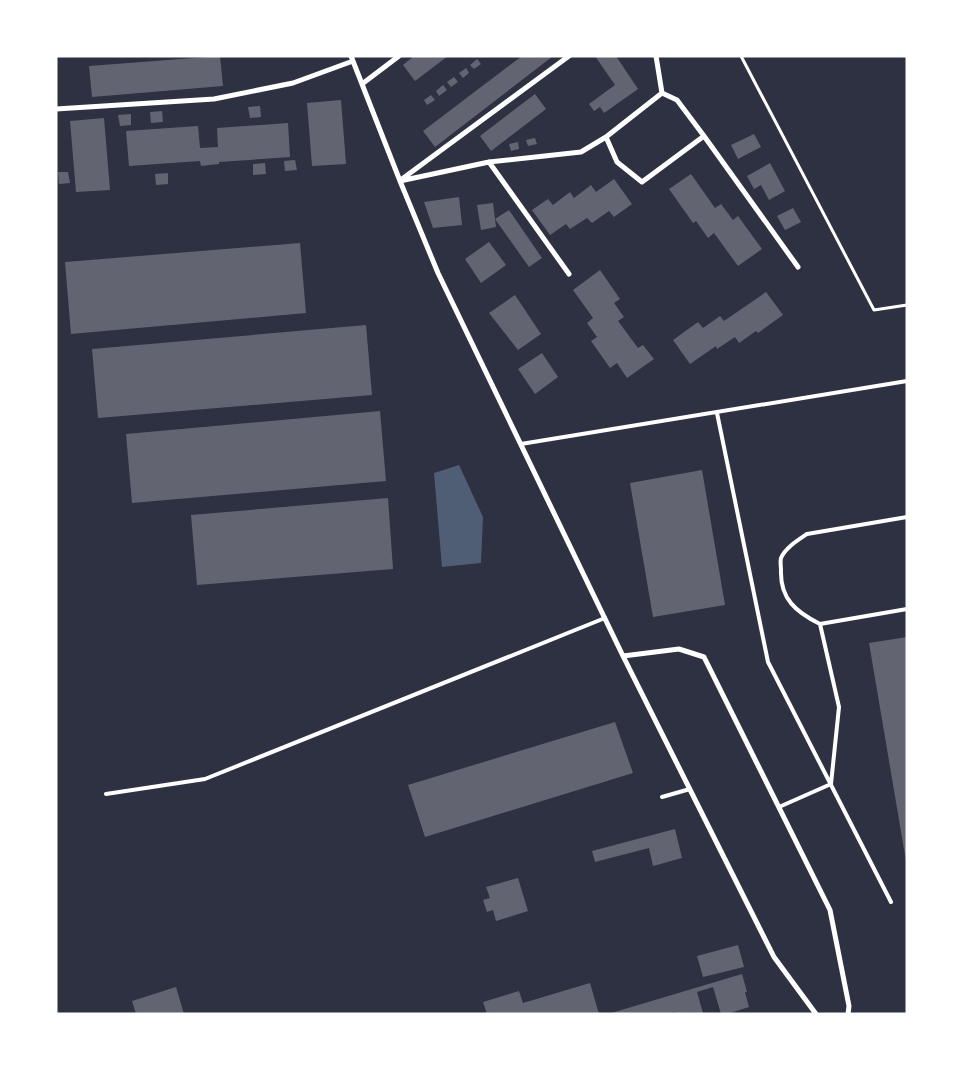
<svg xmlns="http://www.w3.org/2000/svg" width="963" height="1070" font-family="Roboto,sans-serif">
<rect width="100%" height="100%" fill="#2d3142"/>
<path fill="#4f5d75" d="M459,465L483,517L481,563L442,567L434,473Z"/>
<path fill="#626471" d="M220,56L223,86L92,97L89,66Z
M414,56H448L415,81L403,65Z
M522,56H553L435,147L423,131Z
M595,56H616L638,89L604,113L600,107L594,111L589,104L615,85Z
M477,59L481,64L474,69L470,65Z
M466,68L469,73L463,78L459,73Z
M454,77L458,82L451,87L447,82Z
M443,85L447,90L439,96L436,91Z
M535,94L546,109L491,151L480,136Z
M431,95L435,100L427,105L424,100Z
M341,100L346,164L312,166L307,103Z
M260,106L261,117L250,118L248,107Z
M162,111L163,122L151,123L150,112Z
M131,114V125L120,126L118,115Z
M104,118L110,190L76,192L70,121Z
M288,123L290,157L219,162V164L201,166L200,161L129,166L126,131L198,126L200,148L218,147L217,128Z
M754,134L761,147L738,159L731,145Z
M535,138L537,144L528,146L526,140Z
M518,142L519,149L511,151L509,144Z
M295,160L297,170L285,171L284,161Z
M265,163L266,174L253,175V164Z
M770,163L785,191L769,200L761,185L754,189L747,176Z
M58,172H68L70,183L59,184Z
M168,173V184L156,185L155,174Z
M691,174L715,208L721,204L733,220L738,216L762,249L738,266L714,233L708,238L696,221L693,223L669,189Z
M614,179L632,204L614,217L609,211L592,223L587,218L570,229L566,224L550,235L532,210L548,199L553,205L570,192L574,198L591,185L596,192Z
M459,197L462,225L433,228L424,202Z
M493,203L496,227L481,230L477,205Z
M793,208L801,222L785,230L777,216Z
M509,210L542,258L529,267L495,219Z
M489,242L506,265L481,283L465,259Z
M300,243L306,313L71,334L65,262Z
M600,270L620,299L614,303L624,317L618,321L638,348L643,345L654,359L627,378L617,363L610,368L591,341L597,337L587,323L593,318L573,290Z
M766,292L783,315L758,333L756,331L739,343L735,337L717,349L716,346L690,364L673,340L698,322L703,328L720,316L724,321Z
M515,295L541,334L518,350L489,313Z
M366,325L372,395L98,418L92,349Z
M542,353L558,377L535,394L518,369Z
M380,411L386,481L132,503L126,434Z
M702,470L725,605L653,617L630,483Z
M388,498L393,569L197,585L191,515Z
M907,637V861H906L869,643Z
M615,722L633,773L425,837L408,785Z
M675,829L682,858L653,866L649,848L595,862L592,851Z
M518,878L528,911L496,921L493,910L487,912L483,900L490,898L486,887Z
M738,945L744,967L703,977L697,956Z
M742,974L747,992H745L749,1007L727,1014H721L713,987L697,992L703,1013L699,1014H676L675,1012L668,1014H608Z
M590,983L599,1014H487L483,1002L519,991L523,1003Z
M176,987L184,1014H136L132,1001Z"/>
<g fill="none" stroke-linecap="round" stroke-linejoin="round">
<path stroke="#fff" stroke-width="3" d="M741,56L874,310L907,305"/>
<path stroke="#fff" stroke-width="4" d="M717,413L768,662L891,902
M521,444L907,381
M820,624C796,612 780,599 781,570C781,567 780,562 781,558C785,548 798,540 807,534L907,517
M106,794L205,779L605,618
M662,797L690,789
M779,807L831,784L839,707L820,624L907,609"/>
<path stroke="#fff" stroke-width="5" d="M351,56L400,181L438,273L623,656L774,957L816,1014
M656,56L662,93
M362,84L399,56
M56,109L214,99L293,83L353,61
M704,136L798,267
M489,162L569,274
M402,179L569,56
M400,181L489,162L581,152L606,137L617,162L642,182L704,136L677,100L662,93L606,137
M623,656L679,649L704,657L830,910L849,1006L848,1014"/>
</g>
<rect width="963" height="1070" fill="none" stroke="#ffffff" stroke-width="115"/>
</svg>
